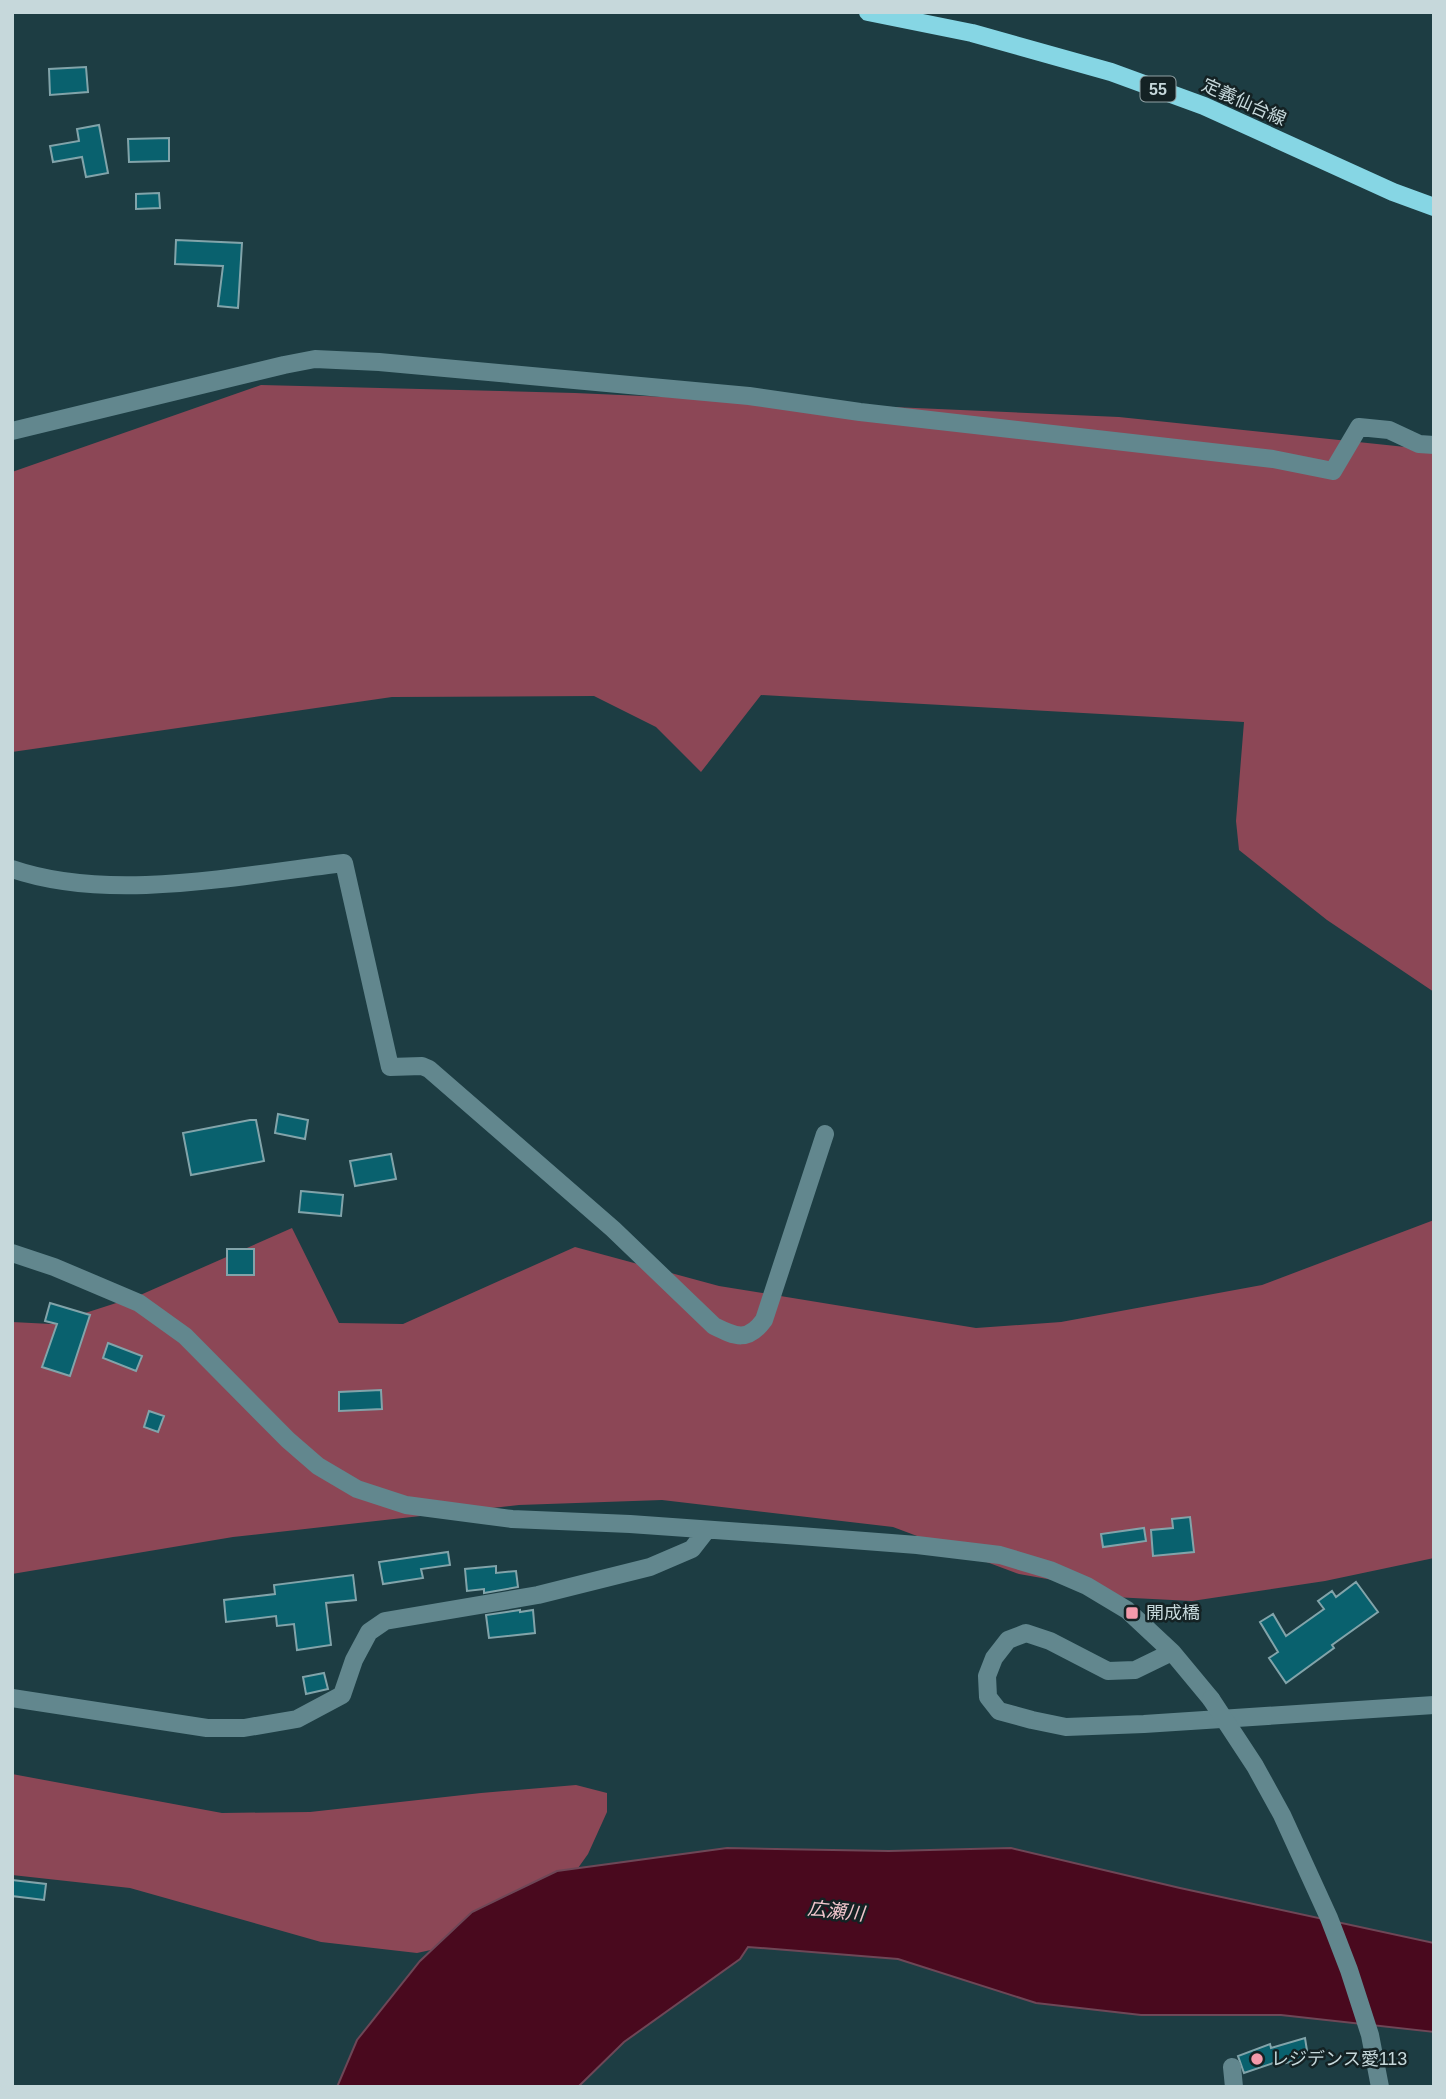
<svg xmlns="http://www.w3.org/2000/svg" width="1446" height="2099" font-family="Helvetica,'Noto Sans JP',sans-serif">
<rect width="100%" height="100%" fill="#1d3d43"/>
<path fill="#8c4756" d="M261,385L575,393L1119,417L1434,450V992L1327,920L1239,850L1236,821L1244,722L761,695L701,772L656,727L594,696L392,697L12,752V472Z
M1434,1220V1558L1325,1581L1192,1601L1113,1597L1087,1586L1019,1574L893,1527L662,1500L519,1505L233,1537L12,1574V1322L51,1324L138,1296L292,1228L339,1323L403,1324L575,1247L719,1286L976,1328L1061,1322L1262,1285Z
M12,1774L222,1813L310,1812L481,1793L576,1785L607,1793V1812L588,1854L561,1892L504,1934L417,1953L321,1942L130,1888L12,1875Z"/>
<path fill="#49091e" stroke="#6e4757" stroke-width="2" d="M727,1848L889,1851L1011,1848L1180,1888L1434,1943V2032L1281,2015H1141L1036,2003L898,1959L748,1947L740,1959L624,2042L578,2087H337L357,2040L420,1961L472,1912L557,1871Z"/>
<path fill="#09616e" stroke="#82a4aa" stroke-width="2" d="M86,67L88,92L50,95L49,69Z
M99,125L108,173L86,177L82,157L53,162L50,146L79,141L77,129Z
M169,138V161L129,162L128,139Z
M159,193L160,208L136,209V194Z
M176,240L242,243L238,308L218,306L223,266L175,264Z
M278,1114L308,1120L305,1139L275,1133Z
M250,1120H256L264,1161L191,1175L183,1133Z
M391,1154L396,1179L355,1186L350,1161Z
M301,1191L343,1195L341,1216L299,1212Z
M227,1249H254V1275H227Z
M50,1303L90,1315L70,1376L42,1367L57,1324L45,1321Z
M108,1343L142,1356L136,1371L103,1358Z
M381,1390L382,1409L339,1411V1392Z
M149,1411L164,1416L158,1432L144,1427Z
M1190,1517L1194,1552L1153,1556L1151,1530L1173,1528L1172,1519Z
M1144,1528L1146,1541L1103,1547L1101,1534Z
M448,1552L450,1565L421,1569L423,1578L383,1584L379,1562Z
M496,1566V1573L516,1571L518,1587L484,1593V1589L467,1591L465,1569Z
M353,1575L356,1600L326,1603L331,1645L297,1650L294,1624L277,1626L276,1616L226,1622L224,1600L275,1594L274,1585Z
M1356,1582L1378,1612L1332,1645L1334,1648L1286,1683L1269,1658L1278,1652L1260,1622L1273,1614L1286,1636L1324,1609L1318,1601L1332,1591L1336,1597Z
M520,1610V1612L533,1610L535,1633L489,1638L486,1615Z
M324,1673L328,1689L306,1694L303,1677Z
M12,1880L46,1884L44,1900L12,1896Z
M1305,2038L1308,2057L1286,2063L1285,2059L1244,2073L1238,2056L1270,2044L1271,2048Z"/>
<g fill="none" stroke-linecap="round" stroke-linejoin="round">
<path stroke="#62878e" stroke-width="18" d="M12,431L284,365L315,359L379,362L749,396L860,412L1273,459L1333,471L1359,427L1389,430L1419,444L1434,445
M12,869C111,903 241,875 344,863L390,1067L422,1066L429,1069L613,1229L714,1326C736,1337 748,1342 764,1320L825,1134
M12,1253L54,1267L139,1303L185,1336L288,1440L318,1466L357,1489L406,1505L512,1519L630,1524L800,1536L917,1545L1000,1555L1050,1570L1087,1586L1127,1610L1172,1652L1211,1699
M1172,1652L1135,1670L1108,1671L1050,1641L1026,1633L1008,1640L994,1658L987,1676L988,1697L999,1711L1032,1720L1066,1727L1144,1724L1434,1705
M12,1698L207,1728H244L297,1719L342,1695L354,1660L369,1632L385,1621L538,1595L650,1567L692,1549L706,1531
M1232,2067L1234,2087"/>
<path stroke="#86d6e4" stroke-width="18" d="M868,12L972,33L1111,72L1204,106L1393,192L1434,207"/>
<path stroke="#62878e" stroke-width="18" d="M1211,1699L1255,1766L1282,1815L1329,1918L1349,1970L1370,2035L1380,2087"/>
</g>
<g fill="#f39aab" stroke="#142224" stroke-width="2.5">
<rect x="1125" y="1606" width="14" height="14" rx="3.5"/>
<circle cx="1257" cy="2059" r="7"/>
</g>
<g text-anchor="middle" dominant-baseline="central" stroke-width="5" stroke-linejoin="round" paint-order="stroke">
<rect fill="#142224" stroke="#91a1a4" stroke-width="2" x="1140.5" y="76.5" width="35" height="25" rx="5"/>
<g font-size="16" font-weight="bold" fill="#c6d8db">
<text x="1158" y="89">55</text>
</g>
<g font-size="18" fill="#c6d8db" stroke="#142224">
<text transform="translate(1244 102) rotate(24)">定義仙台線</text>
</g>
<g font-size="18" fill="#c6d8db" stroke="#142224" text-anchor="start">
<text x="1146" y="1613">開成橋</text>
<text x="1271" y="2059">レジデンス愛113</text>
</g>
<g font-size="19" font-style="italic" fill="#f1c6cd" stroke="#142224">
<text transform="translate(836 1911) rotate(6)">広瀬川</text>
</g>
</g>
<rect width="1446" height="2099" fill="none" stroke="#c6d8db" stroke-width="28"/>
</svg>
